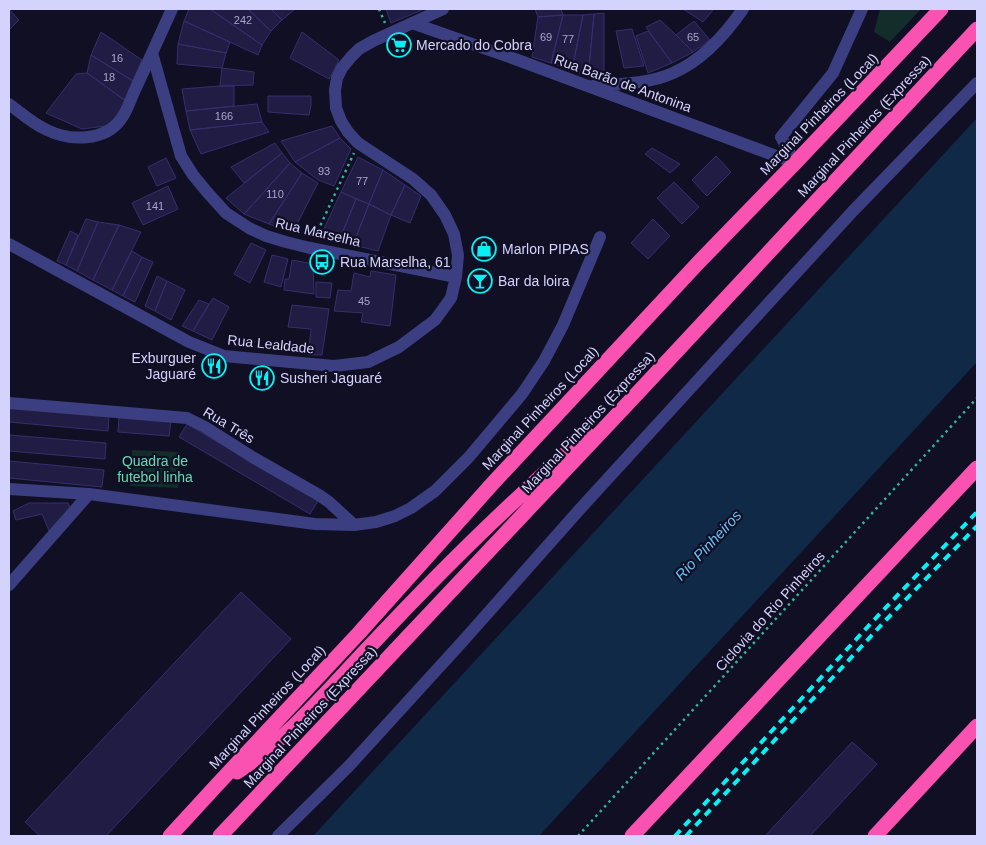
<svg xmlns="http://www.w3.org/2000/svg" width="986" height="845" font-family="Helvetica,sans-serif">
<rect width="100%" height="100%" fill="#110f23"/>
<path fill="#122d2a" d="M880,9H921L890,42L874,32Z
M132,450L179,452L178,488L130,486Z"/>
<path fill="#0f2947" d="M977,118V362L539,836H313Z"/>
<path fill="#201c44" stroke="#362e6f" d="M9,9L19,20L9,30Z
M189,9H210L262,45L258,55L184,21Z
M210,9H248L271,31L262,45Z
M248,9H271L282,20L271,31Z
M271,9H295L282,20Z
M386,9H422V10L391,23Z
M535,9H561L563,15L538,17Z
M683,9H712L713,10L703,22Z
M604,13V78L588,77L594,14Z
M594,14L588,77L572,70L583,15Z
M563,15L551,63L532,57L538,17Z
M563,15H583L572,70L551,63Z
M660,20L676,35L693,52L672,63L646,27Z
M184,21L230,42L226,53L178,44Z
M694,21L710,40L693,52L676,35Z
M632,29L644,66L624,68L616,31Z
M648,31L672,63L648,73L636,36Z
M101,32L142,60L133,81L91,55Z
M302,32L339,60L329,79L290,58Z
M178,44L226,53L222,68L177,64Z
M91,55L133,81L126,101L87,73Z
M222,68L254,72L253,85L220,86Z
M87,73L126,101L121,113L106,126L82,129L46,113L76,74Z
M220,86H234V106L186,111L182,89Z
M268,96H311V105L309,115L268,112Z
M257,104L262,122L190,130L186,111Z
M262,122L269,132L201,154L190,130Z
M332,126L340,138L295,162L281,141Z
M340,138L351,149L334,186L318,180L295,162Z
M275,143L282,153L244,183L231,167Z
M652,148L680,164L670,173L645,154Z
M282,153L290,163L244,214L226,198Z
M716,156L731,172L707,196L692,180Z
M358,157L383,170L369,204L341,192Z
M166,158L176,178L157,186L148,167Z
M290,163L302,173L269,224L244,214Z
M383,170L405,185L391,215L369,204Z
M302,173L318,183L293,232L269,224Z
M674,182L699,207L682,224L657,198Z
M405,185L421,196L410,223L391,215Z
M168,186L178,209L143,225L132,203Z
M341,192L356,199L339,241L321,235Z
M356,199L369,204L353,245L339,241Z
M369,204L391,215L378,251L353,245Z
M86,219L98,222L77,271L66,265Z
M653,219L670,236L648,259L631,243Z
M98,222L119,225L93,280L77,271Z
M119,225L141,232L112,290L93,280Z
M70,231L78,235L66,265L57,261Z
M251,243L266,250L250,283L234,274Z
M132,251L142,257L123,296L112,290Z
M272,255L288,259L281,287L264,282Z
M142,257L153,262L135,302L123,296Z
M292,260L313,264L314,294L284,290L285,279H289Z
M371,271L396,275L390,326L361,322L363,313L334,311L338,290L351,291L354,273L370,277Z
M157,276L167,281L155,311L145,306Z
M167,281L185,290L171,320L155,311Z
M316,282L332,283L330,298L316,297Z
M213,298L229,307L212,340L193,331Z
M199,300L209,304L193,331L182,326Z
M292,305L329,309L322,355H308L311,329L288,327Z
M9,407L109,416L108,431L9,422Z
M119,417L171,421L169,436L118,432Z
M187,424L318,501L310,514L179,437Z
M9,435L106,443L105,459L9,451Z
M9,461L104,470L102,487L9,478Z
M29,503H68L72,511L50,533L42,514L16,520L13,511Z
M241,592L291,639L106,836H40L25,822Z
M852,742L877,764L810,836H765Z"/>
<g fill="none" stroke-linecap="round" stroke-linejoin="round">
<path stroke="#33b2a0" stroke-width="2.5" stroke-dasharray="2.5 4" stroke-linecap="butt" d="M379,9L385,23
M315,237L354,153
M578,836L977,398"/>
<path stroke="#3b3f81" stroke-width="12" d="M172,9L152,53L181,156L193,175L207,192L226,213L249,228L266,236L286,242L310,248L456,277
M412,23L515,59L795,163
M593,86C619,84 649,84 673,73C703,60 725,35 743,9
M9,104C21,113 33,124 47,130C69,141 105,142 121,119C127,111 130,101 134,92C140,79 146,66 152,53
M795,163L781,137L833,73L862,9
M9,244L189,342L224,356L334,366L368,362L399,347L435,320L451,298L456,277L458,255L454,234L445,215L431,195L413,179L358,143L348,132L341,121L336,108L335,90L337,78L342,68L351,57L359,49L373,41L443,9
M9,403L187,418L205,427L254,458L319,495L329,502L354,525
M9,489L89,494L315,524L354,525L376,522L395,516L411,508L435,491L469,457L522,394L544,361L563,325L600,237
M9,585L89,494
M278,836L349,766L463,641L580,509L709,368L853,211L977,83"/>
<path stroke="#fa52b0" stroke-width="15" d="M237,772C289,738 329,689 372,644C420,593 469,543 520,496C542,475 564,454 588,435
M170,836L215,787L359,633L493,483L698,263L795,163L941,9
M220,836L632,399L977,29
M632,836L977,468
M875,836L977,726"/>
<path stroke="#08f0f5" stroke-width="4" stroke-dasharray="8 6" stroke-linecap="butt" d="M675,836L873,621L977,512
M686,836L885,621L977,526"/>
</g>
<defs>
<g id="supermarket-ring" transform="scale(1.25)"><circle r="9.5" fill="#110f23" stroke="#08f0f5" stroke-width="1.5"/><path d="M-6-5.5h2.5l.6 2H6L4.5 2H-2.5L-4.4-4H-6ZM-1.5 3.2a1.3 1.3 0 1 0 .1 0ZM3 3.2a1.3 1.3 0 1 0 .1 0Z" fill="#08f0f5"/></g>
<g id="shop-ring" transform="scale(1.25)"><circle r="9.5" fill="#110f23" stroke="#08f0f5" stroke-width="1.5"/><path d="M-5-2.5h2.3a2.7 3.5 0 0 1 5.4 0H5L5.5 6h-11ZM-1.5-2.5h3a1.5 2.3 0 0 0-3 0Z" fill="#08f0f5"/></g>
<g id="bus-ring" transform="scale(1.25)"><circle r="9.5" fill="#110f23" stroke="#08f0f5" stroke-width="1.5"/><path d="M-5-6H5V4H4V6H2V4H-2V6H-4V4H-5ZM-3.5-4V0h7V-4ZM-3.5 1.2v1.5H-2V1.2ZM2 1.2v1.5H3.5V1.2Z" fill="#08f0f5"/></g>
<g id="bar-ring" transform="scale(1.25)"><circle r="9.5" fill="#110f23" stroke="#08f0f5" stroke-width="1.5"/><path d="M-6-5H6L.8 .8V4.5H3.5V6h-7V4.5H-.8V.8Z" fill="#08f0f5"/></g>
<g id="restaurant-ring" transform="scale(1.25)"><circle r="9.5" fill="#110f23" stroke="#08f0f5" stroke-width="1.5"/><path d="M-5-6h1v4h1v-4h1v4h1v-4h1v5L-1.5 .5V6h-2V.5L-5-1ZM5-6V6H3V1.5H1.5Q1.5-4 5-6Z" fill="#08f0f5"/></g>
</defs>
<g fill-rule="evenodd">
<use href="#supermarket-ring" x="399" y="45"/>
<use href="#shop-ring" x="484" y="249"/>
<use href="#bus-ring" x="322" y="262"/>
<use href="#bar-ring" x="480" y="281"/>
<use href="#restaurant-ring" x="214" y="366"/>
<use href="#restaurant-ring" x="262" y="378"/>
</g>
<g text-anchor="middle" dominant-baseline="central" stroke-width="4.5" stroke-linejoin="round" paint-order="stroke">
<g font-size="11" fill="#a7a5d0">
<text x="243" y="20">242</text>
<text x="546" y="37">69</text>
<text x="693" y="37">65</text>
<text x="568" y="39">77</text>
<text x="117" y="58">16</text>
<text x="109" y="77">18</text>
<text x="224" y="116">166</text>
<text x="324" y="171">93</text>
<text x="362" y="181">77</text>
<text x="275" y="194">110</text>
<text x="155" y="206">141</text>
<text x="364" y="301">45</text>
</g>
<g font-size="14" fill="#d4d3fe" stroke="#110f23" text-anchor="start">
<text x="416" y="45">Mercado do Cobra</text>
<text x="502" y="249">Marlon PIPAS</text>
<text x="340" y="262">Rua Marselha, 61</text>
<text x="498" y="281">Bar da loira</text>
<text x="196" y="358" text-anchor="end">Exburguer<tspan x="196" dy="16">Jaguaré</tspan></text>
<text x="280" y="378">Susheri Jaguaré</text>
</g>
<g font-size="14" fill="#d4d3fe" stroke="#110f23">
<text transform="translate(623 83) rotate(20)">Rua Barão de Antonina</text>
<text transform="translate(819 114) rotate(-46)">Marginal Pinheiros (Local)</text>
<text transform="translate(864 126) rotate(-47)">Marginal Pinheiros (Expressa)</text>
<text transform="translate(318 232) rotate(13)">Rua Marselha</text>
<text transform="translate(271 344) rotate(6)">Rua Lealdade</text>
<text transform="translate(540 408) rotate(-47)">Marginal Pinheiros (Local)</text>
<text transform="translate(588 422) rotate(-47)">Marginal Pinheiros (Expressa)</text>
<text transform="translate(229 425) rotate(31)">Rua Três</text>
<text transform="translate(770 611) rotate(-48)">Ciclovia do Rio Pinheiros</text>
<text transform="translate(267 707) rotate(-47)">Marginal Pinheiros (Local)</text>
<text transform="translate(310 717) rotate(-47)">Marginal Pinheiros (Expressa)</text>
</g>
<g font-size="14" fill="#61dcb3" stroke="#110f23">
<text x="155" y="461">Quadra de<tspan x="155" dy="16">futebol linha</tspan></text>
</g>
<g font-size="15" font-style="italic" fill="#64c1fa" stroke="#110f23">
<text transform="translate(708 545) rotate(-47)">Rio Pinheiros</text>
</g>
</g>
<rect width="986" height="845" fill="none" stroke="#d4d3fe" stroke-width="20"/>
</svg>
